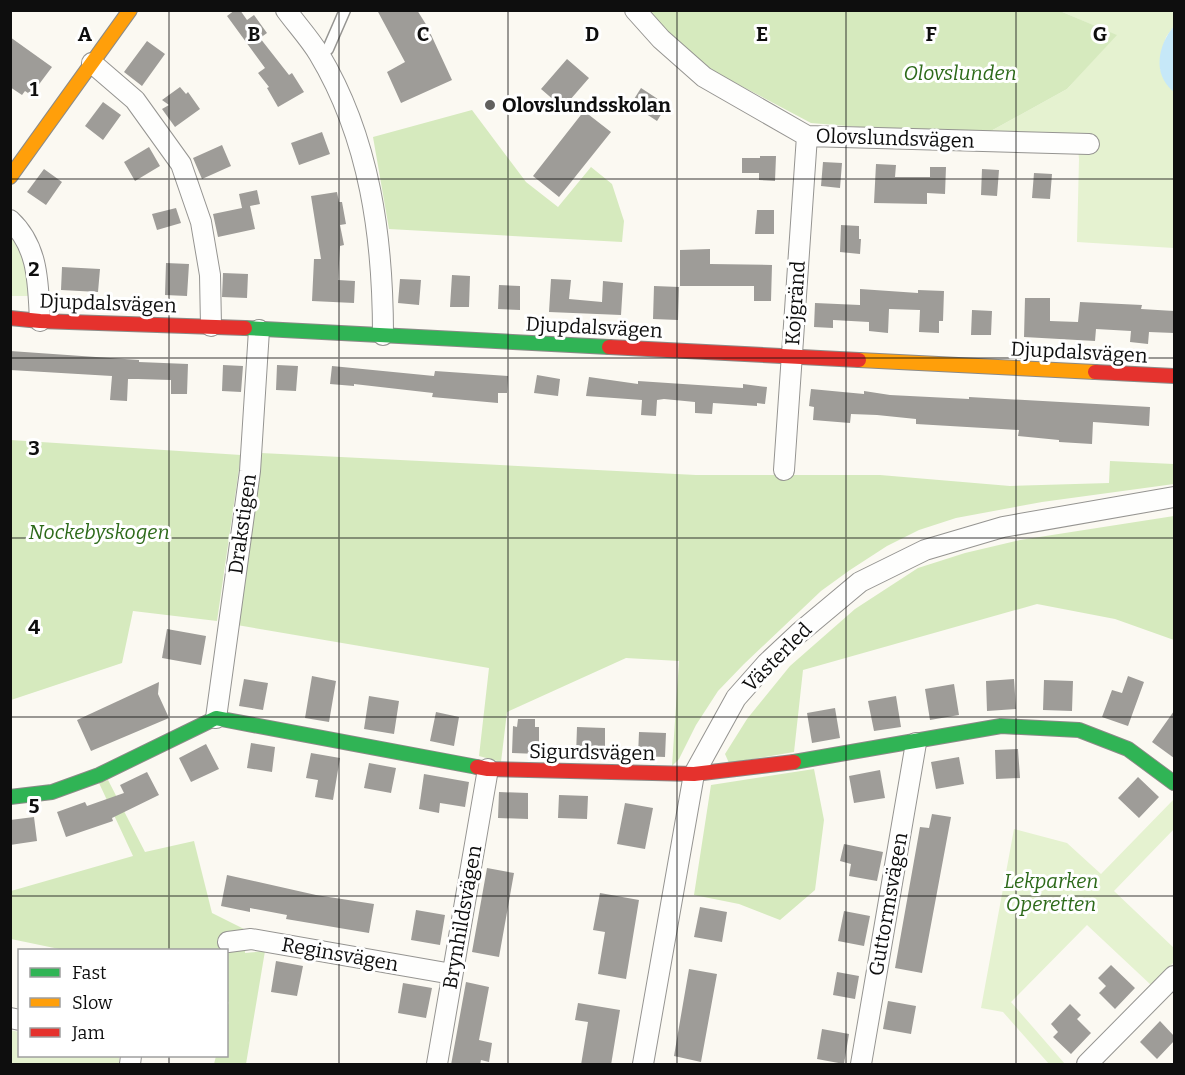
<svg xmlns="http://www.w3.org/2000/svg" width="1185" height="1075" font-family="Bitter,serif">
<rect width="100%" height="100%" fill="#fbf9f2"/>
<path fill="#e5f2d0" d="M1060,11H1174V26L1166,37L1160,58V69L1174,91V248L1077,242L1079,159L1077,139L980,137L1067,89L1116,35Z
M10,229L29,269L31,296H11Z
M1174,799V829L1114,891L1174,948V962L1151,985L1087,925L1011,1002L1065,1064H1049L1003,1012L981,1008L1014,829L1067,843L1101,874Z
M10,1030L19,1032L20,1056H119V1064H11Z"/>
<path fill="#d6eabe" d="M649,11H1060L1117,35L1067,89L980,137L811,123L709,69L668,32Z
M472,110L526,182L558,207L591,167L612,184L624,221L622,242L389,229L373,137Z
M10,440L241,455L217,621L133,611L122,663L11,700Z
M261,453L696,475H880L1010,486L1109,483L1110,461L1174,464V484L1042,502L956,518L919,530L887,546L850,570L821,591L744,664L718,691L696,725L679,759L672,766L679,661L626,658L507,712L501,762L479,756L489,668L237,625Z
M1174,516V640L1115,619L1037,604L803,670L794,752L729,763L725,754L747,719L790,666L855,609L918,568L965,553L1020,540Z
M814,769L824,820L815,890L780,920L739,904L694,895L711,785Z
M108,780L145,852L194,841L212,913L246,930L245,953L265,951L246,1064H214L216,1056H226V1011L229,1002L226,1001V950H64L11,939V891L133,856L99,783Z"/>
<path fill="#c6e8f8" d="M1174,26V91H1173C1152,74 1158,45 1174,26Z"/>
<path fill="#9e9c98" d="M235,10H240L247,20L254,15L267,33L260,38L289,75L292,73L304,92L278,107L267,88L269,87L258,73L265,68L227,16Z
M377,10H417L427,26L452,80L401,103L387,72L405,62Z
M10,37L52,67L31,95L25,91L22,95L10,87Z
M147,41L165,54L142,86L124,72Z
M567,59L589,78L563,108L541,89Z
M180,87L186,94L188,92L200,109L175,127L162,109L169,105L162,100Z
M641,88L667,105L657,121L631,104Z
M103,102L121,115L103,140L85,126Z
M584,111L611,132L559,197L533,176Z
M322,132L330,154L299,165L291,143Z
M222,145L231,166L202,179L193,158Z
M149,147L160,166L135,181L124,162Z
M760,156H776L775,181L759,180V173H742V158H760Z
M823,162L842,163L840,188L821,186Z
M876,164L896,165L895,177H930V167H946L945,194L927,193V204L874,203Z
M44,169L62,182L46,205L27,192Z
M982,169L999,170L997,196L981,195Z
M1034,173L1052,174L1050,199L1032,198Z
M257,190L260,204L250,206L255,229L218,237L213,214L242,208L239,194Z
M337,192L339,202H342L346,224L340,225L344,245L340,246L338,280L355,281L354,303L312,301L314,259H321L311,196Z
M176,208L181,223L157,230L152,214Z
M757,210H774V234H755Z
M841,225L859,226V239H861L860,254L840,252Z
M710,249V264L772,265L771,301H754V286H680V250Z
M166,263L189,264L187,296L165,295Z
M62,267L100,269L98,292L61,290Z
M223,273L248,274L247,298L222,297Z
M452,275L470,276L469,307H450Z
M400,279L421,280L419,305L398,303Z
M551,279L571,280L569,299L602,302L603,281L623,283L621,315L549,312Z
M499,285L520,286V310L498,309Z
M654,286L679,287L678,320L653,319Z
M860,289L918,293V290L944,291L943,321H939V333L919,332L920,310L889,309L888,333L869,331V322L833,320V328L814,327L815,303L860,305Z
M1025,298H1050V321L1078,322L1080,302L1142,305L1141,309L1174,311V333L1149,332L1148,344L1130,342L1131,331L1096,329L1095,341L1024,337Z
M972,310L992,311L991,335H971Z
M10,351L139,360V362L188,364L187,394H171V380L138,379H128L127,401L110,400L112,376L10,370Z
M223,365L243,366L241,392L222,391Z
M277,365L298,366L296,391L276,390Z
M332,366L434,376L435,371L508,376L507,393H498V403L432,397L433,393L354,384V386L330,384Z
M537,375L560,379L558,396L534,393Z
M589,377L638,384V381L743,388V384L767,387L765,404L757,403V406L713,403L712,414L695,413V402L664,399L657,400L656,416L641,415L642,400L586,396Z
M811,389L864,394V391L890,395L969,399V397L1150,407L1149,426L1093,422L1092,444L1059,442V440L1018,436L1019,430L916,424V419L877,415L851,414L850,423L813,420L814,407L809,406Z
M167,629L206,636L201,665L162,658Z
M312,676L336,681L329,722L305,718Z
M1128,676L1144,682L1128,726L1102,717L1112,690L1122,693Z
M244,679L268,683L263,710L239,706Z
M1014,679L1016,709L987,711L986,681Z
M1044,680L1073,681L1072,711L1043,710Z
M159,682L158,694L169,718L91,751L77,720Z
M954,684L959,715L930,720L925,689Z
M369,696L399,701L394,734L364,729Z
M896,696L901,727L874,731L868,701Z
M835,708L840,738L812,743L807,713Z
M1174,711V758L1152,742Z
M436,712L459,717L454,746L430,741Z
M518,719H535V727H539V754L512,753L513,726L517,727Z
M577,727L605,728V755H576Z
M639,732L666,733L665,757L638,756Z
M251,743L275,747L272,772L247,768Z
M206,744L219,769L191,782L179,758Z
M1018,749L1020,778L996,779L995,750Z
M311,753L340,758L333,800L315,797L318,780L306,778Z
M959,757L964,784L936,789L931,762Z
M369,763L396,768L391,793L364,788Z
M880,770L885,798L854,803L849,776Z
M147,772L159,795L112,818L113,821L66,837L57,812L85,802L87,806L124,793L120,785Z
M424,774L469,782L465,807L440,803L439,813L419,809Z
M1138,777L1159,797L1139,818L1118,798Z
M499,792L528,793V819L498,818Z
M559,795L588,796L587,819L558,818Z
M625,803L653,808L645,849L617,844Z
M932,814L951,817L922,973L895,968L920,827L929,828Z
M34,817L37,841L10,845V820Z
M844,844L883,852L877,881L849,876L851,864L840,861Z
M487,868L514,873L499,957L472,952Z
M227,875L316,895L374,904L369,933L286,919L287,915L250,908V912L221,906Z
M600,893L639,900L626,979L598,974L605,932L593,930Z
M700,907L727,912L722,942L694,937Z
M416,910L445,915L440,945L411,940Z
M844,911L870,916L864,946L838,941Z
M276,961L303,966L297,996L271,992Z
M1111,965L1135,988L1115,1009L1099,993L1106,986L1098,978Z
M689,969L717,974L701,1062L674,1056Z
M837,972L859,976L855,999L833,995Z
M466,982L489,987L479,1040L492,1043L489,1062L481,1060L480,1065H451Z
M403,983L432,988L426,1018L398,1013Z
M888,1001L916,1006L911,1034L883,1029Z
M578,1003L620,1010L611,1065H581L588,1022L575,1020Z
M1070,1004L1081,1015L1077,1019L1091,1033L1071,1054L1053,1037L1058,1032L1051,1024Z
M1160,1021L1174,1036V1041L1157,1059L1140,1042Z
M822,1029L849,1034L844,1064L817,1059Z"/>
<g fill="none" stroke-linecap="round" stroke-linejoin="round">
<g stroke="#959491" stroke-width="13">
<path id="lane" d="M320,56L328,49L345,10"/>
</g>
<g stroke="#959491" stroke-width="22">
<path id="street" d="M286,10C297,25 310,39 319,54C370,139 383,238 383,335
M635,10L661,39L704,77L807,136L1089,144
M92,63L135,100L181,164L201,222L210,275L211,326
M10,220C39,247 38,284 40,321
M784,470L807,136
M216,718L250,471L259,330
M228,942L251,939L452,974
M10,1018L20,1020
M130,1064L131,1056
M437,1064L488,769
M643,1064L694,774L736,698L767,663L799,633L860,582L925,550L1003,527L1174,497
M861,1064L916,743
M1087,1064L1174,976"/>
</g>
<g stroke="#8b8a87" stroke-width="16">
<path id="fast" d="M245,328L609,347
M794,762L1001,726L1079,730L1128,749L1174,783
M10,797L52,792L99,775L216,718L477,767"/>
</g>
<g stroke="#8b8a87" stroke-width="16">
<path id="slow" d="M10,177L130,10
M859,360L1095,372"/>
</g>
<g stroke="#8b8a87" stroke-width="16">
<path id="jam" d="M10,318L40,321L245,328
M609,347L859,360
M1095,372L1174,376
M477,767L488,769L694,774L794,762"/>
</g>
<use href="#lane" stroke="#fefefd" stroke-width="10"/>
<use href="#street" stroke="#fefefd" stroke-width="20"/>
<use href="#fast" stroke="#30b455" stroke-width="14"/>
<use href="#slow" stroke="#ff9f0a" stroke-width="14"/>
<use href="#jam" stroke="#e5322d" stroke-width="14"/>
</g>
<path fill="none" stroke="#0e0e0e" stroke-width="1.5" stroke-opacity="0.55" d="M169,10V950M339,10V1064M508,10V1064M677,10V1064M846,10V1064M1016,10V1064M10,179H1174M10,358H1174M10,538H1174M10,717H1174M10,896H1174M169,1056V1064"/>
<circle fill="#61605e" stroke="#fff" stroke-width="2" cx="490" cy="105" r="6"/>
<g text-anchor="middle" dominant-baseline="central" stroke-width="6" stroke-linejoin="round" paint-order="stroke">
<g font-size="20" font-style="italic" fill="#2d6a1a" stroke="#fff">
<text x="960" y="73">Olovslunden</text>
<text x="99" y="532">Nockebyskogen</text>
<text x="1051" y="881">Lekparken<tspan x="1051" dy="23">Operetten</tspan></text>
</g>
<g font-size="20" font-weight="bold" fill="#0e0e0e" stroke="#fff" text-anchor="start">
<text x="502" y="105">Olovslundsskolan</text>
</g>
<g font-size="20" fill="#0e0e0e" stroke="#fff">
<text transform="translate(895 138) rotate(2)">Olovslundsvägen</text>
<text transform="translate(108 303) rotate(2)">Djupdalsvägen</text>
<text transform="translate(795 303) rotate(-86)">Kojgränd</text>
<text transform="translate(594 327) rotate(3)">Djupdalsvägen</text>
<text transform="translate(1079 352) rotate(3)">Djupdalsvägen</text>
<text transform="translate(242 524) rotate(-82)">Drakstigen</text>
<text transform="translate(777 657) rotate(-45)">Västerled</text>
<text transform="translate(592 752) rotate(1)">Sigurdsvägen</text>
<text transform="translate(888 904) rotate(-80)">Guttormsvägen</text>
<text transform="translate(462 917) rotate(-80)">Brynhildsvägen</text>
<text transform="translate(340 954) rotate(10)">Reginsvägen</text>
</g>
</g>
<g font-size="20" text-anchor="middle" font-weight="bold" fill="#0e0e0e" stroke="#fff" stroke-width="6" stroke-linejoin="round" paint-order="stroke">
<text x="85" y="41">A</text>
<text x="254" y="41">B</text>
<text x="423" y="41">C</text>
<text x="592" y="41">D</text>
<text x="762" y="41">E</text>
<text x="931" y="41">F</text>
<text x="1100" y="41">G</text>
<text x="34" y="96">1</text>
<text x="34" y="276">2</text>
<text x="34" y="455">3</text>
<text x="34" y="634">4</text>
<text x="34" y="813">5</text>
</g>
<rect width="1185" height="1075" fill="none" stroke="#0e0e0e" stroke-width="24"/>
<rect x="18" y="949" width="210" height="108" fill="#ffffff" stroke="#9f9f9f" stroke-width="1.5"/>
<rect x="30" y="968" width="30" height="9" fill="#30b455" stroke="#9f9f9f" stroke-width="1.5"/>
<text x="72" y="979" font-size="18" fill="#0e0e0e">Fast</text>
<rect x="30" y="998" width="30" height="9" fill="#ff9f0a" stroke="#9f9f9f" stroke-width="1.5"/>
<text x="72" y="1009" font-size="18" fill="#0e0e0e">Slow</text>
<rect x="30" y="1028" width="30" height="9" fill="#e5322d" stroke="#9f9f9f" stroke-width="1.5"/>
<text x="72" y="1039" font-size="18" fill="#0e0e0e">Jam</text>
</svg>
